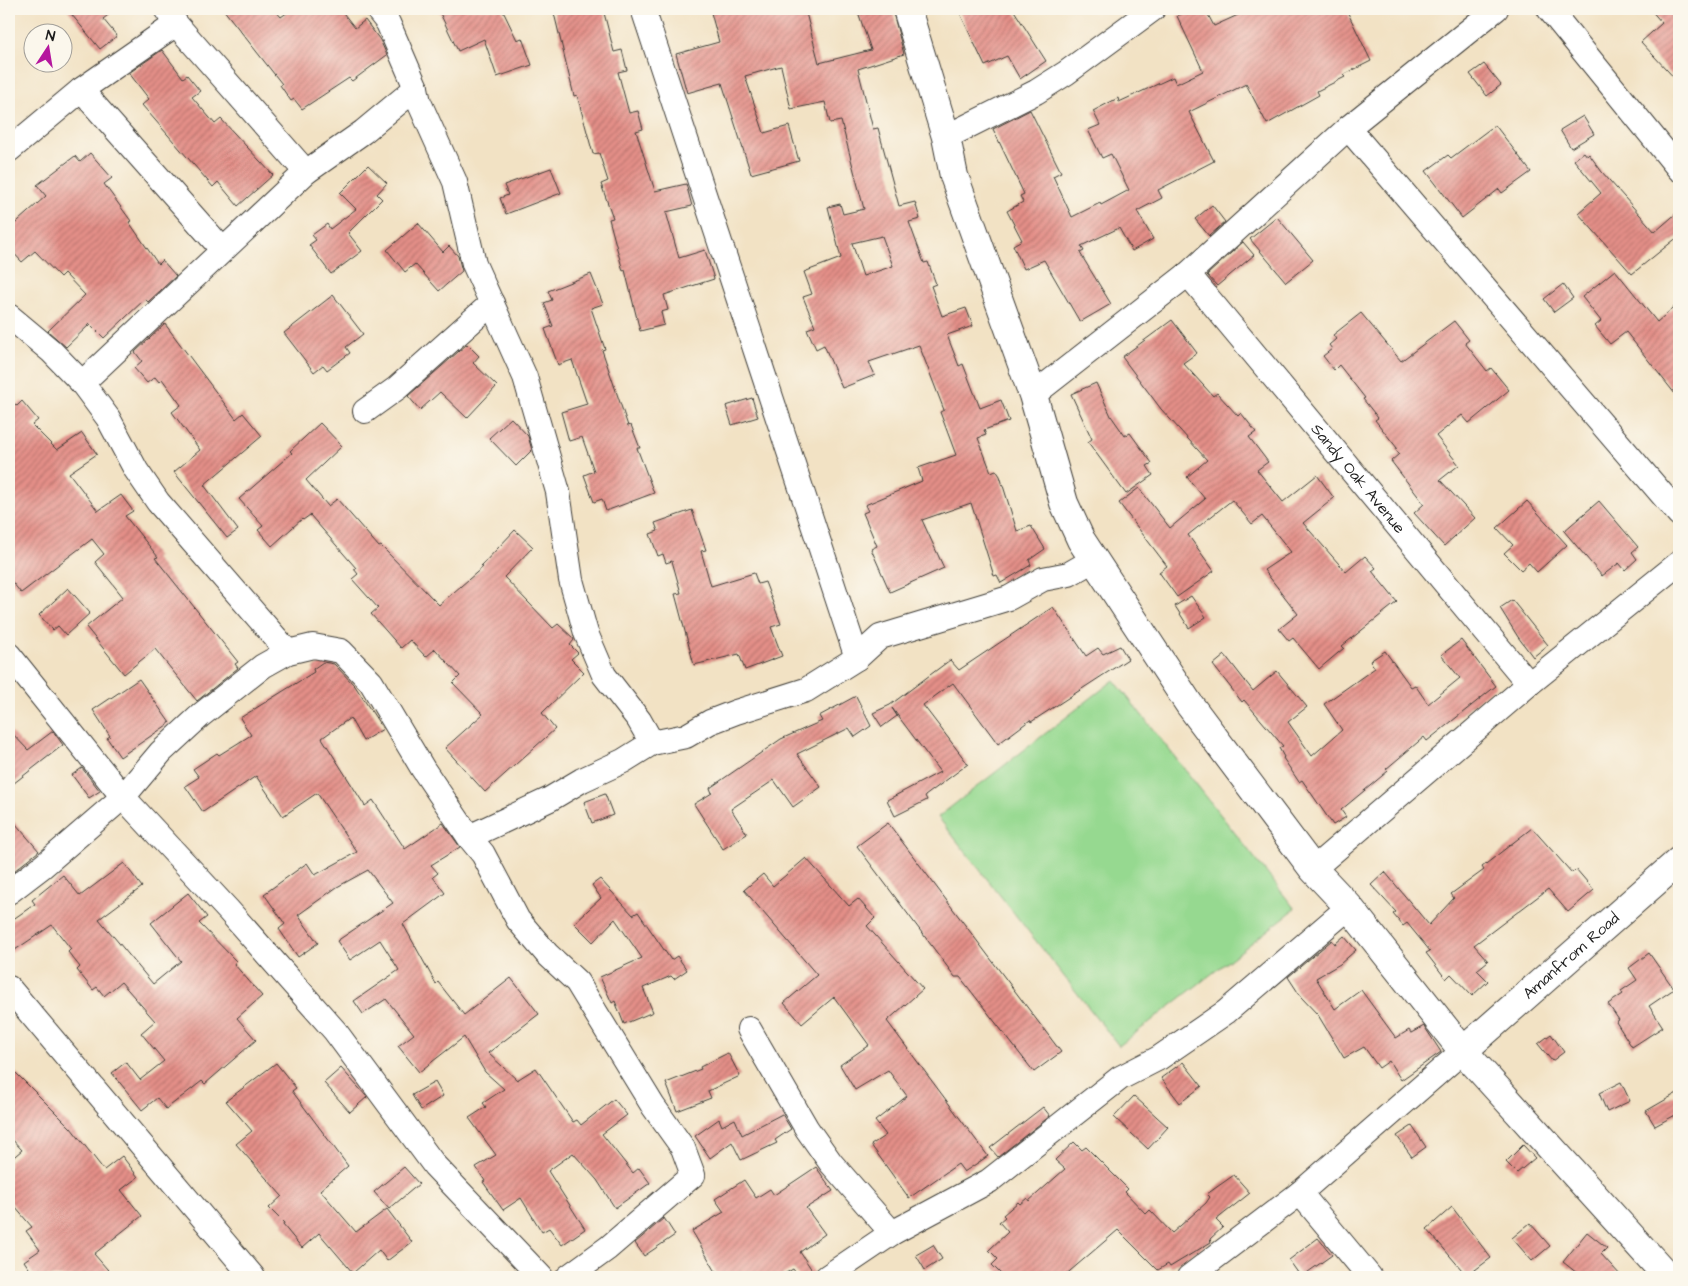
<svg xmlns="http://www.w3.org/2000/svg" width="1688" height="1286" font-family="'Architects Daughter',sans-serif">
<defs>
<pattern id="building-hatch" width="6" height="6" patternUnits="userSpaceOnUse" patternTransform="scale(1.25)"><rect width="6" height="6" fill="#e48f88"/><path d="M-1 1l2-2M0 6l6-6M5 7l2-2" fill="none" stroke="#b8746e"/></pattern>
</defs>
<rect width="100%" height="100%" fill="#fbf7ec"/>
<filter id="ink" filterUnits="userSpaceOnUse"><feTurbulence type="fractalNoise" baseFrequency=".02" numOctaves="2"/><feDisplacementMap in="SourceGraphic" scale="10" xChannelSelector="R" yChannelSelector="G"/><feConvolveMatrix kernelMatrix="1 2 1 2 8 2 1 2 1" color-interpolation-filters="sRGB"/></filter>
<filter id="wash" filterUnits="userSpaceOnUse"><feTurbulence type="fractalNoise" baseFrequency=".0096" numOctaves="4" result="noise"/><feDisplacementMap in="SourceGraphic" scale="20" xChannelSelector="R" yChannelSelector="G"/><feGaussianBlur stdDeviation="1.12" result="paint"/><feColorMatrix in="noise" values="0 0 0 0 0 0 0 0 0 0 0 0 0 0 0 0 0 1.4 0 .05"/><feComposite in="paint" operator="in"/></filter>
<g filter="url(#wash)">
<rect width="100%" height="100%" fill="#f2e2c4"/>
<path fill="#96d990" stroke="#597a56" d="M1114,680L1295,909L1119,1046L938,817Z"/>
<g id="blocks">
<path fill="url(#building-hatch)" fill-rule="evenodd" d="M67,9H116L103,19L117,36L100,49Z
M223,9H274L281,17L292,9H340L355,28L365,20L380,40L387,55L352,81L349,78L302,109L294,99L291,101L280,85L282,84Z
M438,9H502L517,40L522,38L532,65L497,77L484,39L458,51Z
M553,9H603L614,52L622,50L627,70L618,72L629,113L638,111L643,129L636,131L655,191L686,184L692,206L666,212L679,258L705,250L714,279L664,295L668,310L661,312L664,325L640,331L625,270L623,271L609,219L613,218L601,184L608,181L599,153L593,154L577,95L574,96Z
M710,9H752L754,13L770,9H805L819,63L871,50L857,9H892L904,54L858,69L873,129L878,128L899,206L915,202L920,219L909,222L924,263L928,262L936,284L931,286L942,316L966,308L973,326L947,335L959,366L963,364L980,408L1001,400L1009,421L984,430L986,435L978,438L991,472L996,470L1000,476L1017,531L1031,526L1045,549L1029,560L1031,565L1001,583L997,575L994,576L971,503L922,520L944,568L890,592L871,549L877,546L863,513L868,511L865,505L922,481L918,468L956,455L940,412L944,410L919,345L869,362L875,375L842,388L824,345L816,349L807,329L815,326L803,297L812,294L804,272L841,258L828,207L840,204L843,214L864,209L841,121L830,123L825,102L791,109L781,66L745,76L764,133L789,126L799,161L751,174L722,83L687,93L676,54L719,42ZM882,236L893,266L863,276L852,243Z
M958,9H1013L1046,61L1020,79L1007,56L985,66Z
M1191,9H1205L1214,26L1251,9H1346L1371,61L1343,75L1345,77L1317,91L1319,95L1267,124L1246,84L1189,112L1214,161L1158,190L1162,198L1137,211L1153,239L1132,251L1119,228L1081,246L1084,251L1080,253L1111,304L1080,322L1044,260L1024,269L1013,245L1022,240L1007,211L1023,202L1020,196L1024,194L993,129L1030,110L1061,172L1053,176L1072,217L1100,203L1101,205L1129,190L1111,154L1102,158L1088,130L1100,125L1093,111L1118,98L1119,102L1173,77L1176,84L1203,71L1177,16Z
M1650,9H1679V83L1641,42L1662,23Z
M162,50L183,78L187,75L200,91L192,97L215,124L221,119L273,175L238,206L218,182L213,187L142,105L149,99L129,73Z
M1484,64L1501,85L1487,96L1470,74Z
M1583,116L1594,134L1571,148L1560,130Z
M1495,125L1531,172L1502,193L1499,189L1462,218L1426,171L1448,155L1451,158Z
M1584,152L1587,156L1589,154L1602,172L1655,232L1679,211V236L1632,274L1578,213L1601,193L1574,160Z
M90,153L112,178L104,184L131,221L129,222L158,264L162,260L176,276L148,302L145,299L104,338L90,324L66,347L48,331L85,295L64,273L60,277L35,251L22,262L9,248V229L46,196L37,185L75,156L80,162Z
M368,165L387,183L377,194L382,199L348,233L362,251L331,274L309,245L316,240L312,235L327,224L330,229L356,209L340,193Z
M551,168L561,193L506,214L500,198L508,195L504,185Z
M1212,205L1225,222L1209,236L1195,219Z
M1277,217L1313,260L1286,282L1250,239Z
M418,223L443,252L449,246L458,256L462,271L439,291L415,264L405,272L387,250Z
M1243,242L1254,255L1217,286L1207,275Z
M1615,270L1657,322L1679,303V399L1626,332L1610,344L1595,326L1601,321L1582,297Z
M591,274L603,304L591,308L605,349L602,350L628,426L631,425L640,448H637L654,493L606,511L602,499L594,502L584,475L594,471L582,437L569,441L561,412L587,404L572,360L558,365L545,329L553,326L544,303L552,300L548,291Z
M1563,284L1573,298L1554,312L1544,299Z
M333,295L363,334L346,347L350,353L327,370L323,365L314,372L284,333Z
M1361,313L1401,361L1454,321L1469,340L1465,343L1487,371L1491,368L1509,390L1469,423L1462,415L1436,436L1459,465L1440,480L1475,518L1444,546L1414,513L1424,504L1391,461L1399,454L1395,449L1397,448L1375,420L1378,418L1363,399L1365,398L1339,365L1334,370L1323,356L1332,349L1329,345L1336,339L1333,335Z
M1172,320L1197,353L1183,363L1213,396L1217,393L1238,416L1241,413L1256,432L1249,437L1268,462L1257,470L1283,502L1317,475L1334,498L1303,523L1346,572L1365,556L1376,568L1372,571L1397,602L1342,646L1344,648L1319,669L1293,638L1289,641L1279,629L1298,614L1264,570L1291,552L1262,516L1252,524L1232,500L1188,535L1214,571L1177,597L1159,572L1167,566L1119,503L1139,488L1170,528L1205,499L1187,477L1207,460L1161,409L1122,357Z
M165,324L236,419L243,413L262,436L204,485L238,530L227,538L174,472L200,450L172,412L181,405L162,379L159,382L155,377L147,383L134,368L142,361L135,352Z
M467,344L479,356L473,363L497,386L467,418L440,392L420,410L408,396Z
M1096,383L1111,416L1125,436L1130,433L1152,463L1147,466L1153,475L1126,494L1088,442L1092,439L1071,394Z
M752,398L758,417L732,425L726,406Z
M9,399L17,406L22,401L38,420L32,425L57,450L82,433L97,454L69,473L98,511L121,495L133,511L125,516L158,557L155,558L238,662L235,664L238,668L197,701L155,649L124,674L86,627L123,597L95,562L104,554L92,539L21,593L9,578Z
M511,418L528,436L532,450L516,466L489,438Z
M320,423L342,446L306,480L328,506L337,499L379,547L381,546L439,605L483,567L481,566L515,530L533,547L504,577L553,628L558,624L573,638L574,640L570,645L578,653L571,659L584,672L542,713L555,729L485,792L445,748L483,714L453,683L460,676L435,649L426,657L410,640L401,648L371,614L378,608L352,579L358,574L354,569L356,568L310,515L303,520L302,519L272,546L258,530L263,526L239,499L292,453L290,451Z
M1527,501L1567,545L1537,572L1529,563L1521,570L1504,553L1513,545L1497,528Z
M1599,501L1638,547L1632,552L1637,559L1625,570L1619,563L1602,576L1564,531Z
M692,510L706,550L701,551L711,586L754,573L758,584L765,582L781,624L771,627L782,656L745,670L739,654L694,665L675,594L681,593L672,561L666,563L663,554L658,556L650,534L658,531L655,523Z
M68,588L90,613L66,635L58,626L53,630L39,615Z
M1191,596L1206,617L1189,628L1175,606Z
M1512,600L1548,645L1533,657L1518,637L1500,608Z
M1053,607L1086,656L1098,648L1103,654L1120,646L1128,659L1031,722L1030,720L998,744L953,683L923,705L968,764L925,796L927,800L895,816L887,800L940,772L892,708L897,716L882,727L873,713L890,705L950,660L959,670Z
M1461,640L1496,686L1427,741L1424,737L1386,769L1388,771L1341,810L1346,817L1333,825L1302,780L1299,782L1283,758L1284,757L1279,748L1283,746L1244,700L1242,702L1213,665L1225,655L1253,691L1277,671L1307,707L1288,722L1312,756L1342,730L1324,704L1375,668L1370,661L1385,651L1411,687L1415,685L1428,704L1460,678L1441,655Z
M323,662L334,664L355,686L383,729L363,741L350,718L322,738L365,806L373,800L405,849L443,823L460,847L431,865L438,873L433,877L445,893L403,924L436,984L438,982L464,1015L511,978L539,1014L488,1053L517,1080L536,1068L573,1122L577,1120L581,1125L614,1099L627,1115L602,1134L633,1173L639,1168L650,1183L615,1208L597,1180L573,1153L548,1171L585,1229L562,1245L549,1228L542,1232L521,1198L503,1210L483,1182L485,1181L476,1167L496,1155L469,1118L486,1107L483,1103L504,1089L485,1072L464,1037L419,1072L398,1046L414,1034L386,999L363,1014L354,1001L399,970L380,940L350,960L337,941L393,903L368,870L337,887L298,915L318,943L298,957L279,929L285,924L264,894L307,863L315,875L357,852L317,793L283,816L256,776L203,812L185,786L199,777L193,769L217,753L219,755L251,735L240,718L314,672L313,669Z
M139,679L170,723L120,757L107,738L110,736L93,710Z
M856,696L871,726L855,737L849,728L797,754L821,787L793,807L774,780L731,809L747,834L723,849L694,804L712,793L710,788L781,739L822,721L819,716Z
M9,730L28,750L53,731L63,745L9,787Z
M82,768L100,791L89,798L72,775Z
M605,794L613,815L592,823L584,802Z
M9,816L39,851L9,875Z
M888,823L1061,1052L1034,1072L960,977H955L857,846Z
M1532,828L1572,873L1576,869L1594,890L1568,912L1548,889L1474,945L1488,961L1477,970L1488,981L1472,996L1451,974L1446,979L1426,953L1430,951L1407,923L1403,926L1393,914L1396,912L1371,885L1385,872L1429,925L1454,898L1451,894L1484,870L1482,867Z
M806,858L849,906L858,899L875,918L867,926L923,989L887,1021L988,1156L964,1172L958,1164L909,1198L871,1145L886,1135L875,1121L907,1096L888,1070L855,1090L840,1065L869,1045L834,997L802,1024L784,1003L817,975L744,890L763,874L773,886Z
M124,863L142,887L99,919L153,984L181,961L151,923L188,893L207,917L199,923L236,961L234,964L262,996L237,1018L256,1040L205,1084L202,1081L166,1109L157,1098L142,1110L112,1073L126,1062L140,1080L164,1061L141,1033L155,1021L121,982L104,996L97,987L93,990L77,970L80,967L68,952L71,949L52,925L9,954V922L35,904L32,900L63,875L80,896Z
M600,879L633,915L638,912L671,960L677,956L687,970L674,979L671,976L643,988L653,1012L624,1024L615,1001L612,1003L600,977L642,958L615,919L593,942L574,923L601,898L592,885Z
M1344,936L1356,950L1340,964L1316,978L1335,1009L1361,990L1396,1038L1409,1030L1411,1033L1424,1026L1441,1052L1401,1080L1389,1061L1379,1068L1364,1047L1344,1058L1318,1015L1301,997L1288,977L1332,940L1335,944Z
M1649,953L1674,989L1649,1006L1663,1027L1632,1047L1616,1022L1619,1020L1608,1004L1623,994L1621,991L1637,980L1629,968Z
M1551,1034L1564,1052L1552,1061L1538,1044Z
M728,1053L740,1076L708,1091L711,1098L677,1111L666,1083L701,1069L700,1067Z
M1183,1062L1202,1086L1180,1103L1161,1078Z
M276,1063L296,1088L292,1091L348,1166L320,1190L356,1232L387,1209L412,1242L387,1261L379,1250L353,1273L319,1233L302,1248L283,1225L284,1223L269,1208L282,1196L236,1144L252,1131L226,1101Z
M9,1066L71,1128L104,1170L122,1156L138,1177L121,1190L142,1216L94,1254L114,1277H35L24,1261L40,1250L26,1231L32,1227L9,1200V1161L22,1150L9,1136Z
M341,1068L367,1097L350,1112L324,1083Z
M435,1082L443,1096L421,1110L412,1095Z
M1621,1082L1630,1101L1607,1112L1599,1093Z
M1679,1092V1113L1655,1126L1646,1111Z
M1134,1096L1168,1127L1148,1149L1114,1117Z
M1043,1107L1050,1116L998,1157L990,1148Z
M782,1114L791,1129L775,1140L777,1143L741,1160L732,1142L710,1158L695,1136L719,1119L722,1126L735,1119L742,1135Z
M1412,1126L1426,1147L1412,1157L1397,1136Z
M1074,1142L1082,1150L1086,1147L1128,1189L1125,1192L1146,1214L1150,1210L1172,1233L1206,1203L1210,1197L1207,1194L1234,1175L1250,1193L1216,1220L1223,1227L1210,1239L1211,1242L1170,1267L1168,1264L1158,1270L1118,1230L1063,1277H1004L992,1265L998,1259L989,1250L1008,1232L999,1222L1005,1217L1003,1215L1018,1202L1020,1204L1027,1198L1029,1201L1065,1169L1055,1160Z
M1523,1145L1535,1158L1517,1173L1506,1162Z
M404,1167L419,1184L389,1209L374,1192Z
M816,1167L833,1191L806,1208L825,1234L800,1252L814,1273L813,1277H799L793,1269L779,1277H719L692,1231L724,1212L715,1199L744,1180L756,1198L770,1189L774,1195Z
M1452,1207L1491,1258L1467,1276L1427,1229Z
M664,1218L675,1235L644,1256L635,1243Z
M1530,1223L1550,1246L1532,1261L1512,1238Z
M1587,1232L1607,1248L1601,1254L1622,1277H1582L1563,1262Z
M1318,1238L1332,1255L1301,1277L1289,1260Z
M933,1245L942,1259L925,1270L916,1255Z"/>
</g>
</g>
<g filter="url(#ink)">
<use href="#blocks" fill-opacity="0" stroke="#3c3a35" stroke-width="1"/>
<g fill="none" stroke-linecap="round" stroke-linejoin="round">
<g stroke="#3c3a35" stroke-width="26">
<g id="street">
<path d="M166,9L176,24L306,172"/>
<path d="M377,9L388,23L416,88L419,102L455,182L474,264L525,377L558,492L571,580L586,633L604,675L639,720L652,743"/>
<path d="M643,9L857,658"/>
<path d="M1549,9L1679,169"/>
<path d="M81,90L222,249"/>
<path d="M1348,128L1679,514"/>
<path d="M946,137L1036,92L1066,73L1153,9"/>
<path d="M9,150L81,90L176,24"/>
<path id="s1" d="M1188,274L1529,684"/>
<path d="M9,316L51,351L82,383L108,418L136,470L158,502L288,652"/>
<path d="M82,383L306,172L363,132L416,88"/>
<path d="M1033,395L1188,274L1348,128L1496,9"/>
<path d="M365,411L397,388L492,303"/>
<path d="M9,655L123,797L229,911L335,1031L435,1166L541,1277"/>
<path d="M469,837L483,854L518,920L547,954L577,982L653,1106L683,1148L693,1175L608,1248L568,1277"/>
<path d="M1313,869L1529,684L1679,563"/>
<path d="M9,892L43,866L123,797L161,752L201,715L263,666L288,652L313,646L341,651L371,682L423,769L469,837L550,799L582,780L623,761L652,743L686,736L710,722L736,712L806,690L857,658L880,637L1009,598L1043,579L1069,574L1095,559"/>
<path d="M9,988L253,1277"/>
<path d="M749,1029L807,1129L831,1163L892,1233"/>
<path d="M1300,1193L1370,1277"/>
<path d="M827,1277L892,1233L989,1181L1120,1078L1159,1058L1226,1012L1349,907"/>
<path d="M1189,1277L1300,1193L1463,1051"/>
</g>
</g>
<g stroke="#3c3a35" stroke-width="30">
<g id="secondary">
<path d="M907,9L946,137L954,176L1033,395L1064,503L1081,540L1189,704L1313,869L1349,907L1463,1051L1668,1277"/>
<path id="s2" d="M1463,1051L1679,861"/>
</g>
</g>
<use href="#street" stroke="#fff" stroke-width="24"/>
<use href="#secondary" stroke="#fff" stroke-width="28"/>
</g>
</g>
<g text-anchor="middle" dominant-baseline="central" stroke-width="4" stroke-linejoin="round" paint-order="stroke">
<g font-size="16" fill="#1c1c1c" stroke="#fbf7ec">
<text stroke="none"><textPath href="#s1" startOffset="266">Sandy Oak Avenue</textPath></text>
<text stroke="none"><textPath href="#s2" startOffset="144">Amanfrom Road</textPath></text>
</g>
</g>
<rect width="1688" height="1286" fill="none" stroke="#fbf7ec" stroke-width="30"/>
<g transform="translate(48 48) rotate(12)"><circle r="24" fill="#fbf7ec" stroke="#a29f99"/>
<path d="M0-4L9 19L0 12L-9 19Z" fill="#b5179e"/>
<text y="-8" font-size="14" font-weight="bold" text-anchor="middle" fill="#1c1c1c">N</text>
</g>
</svg>
